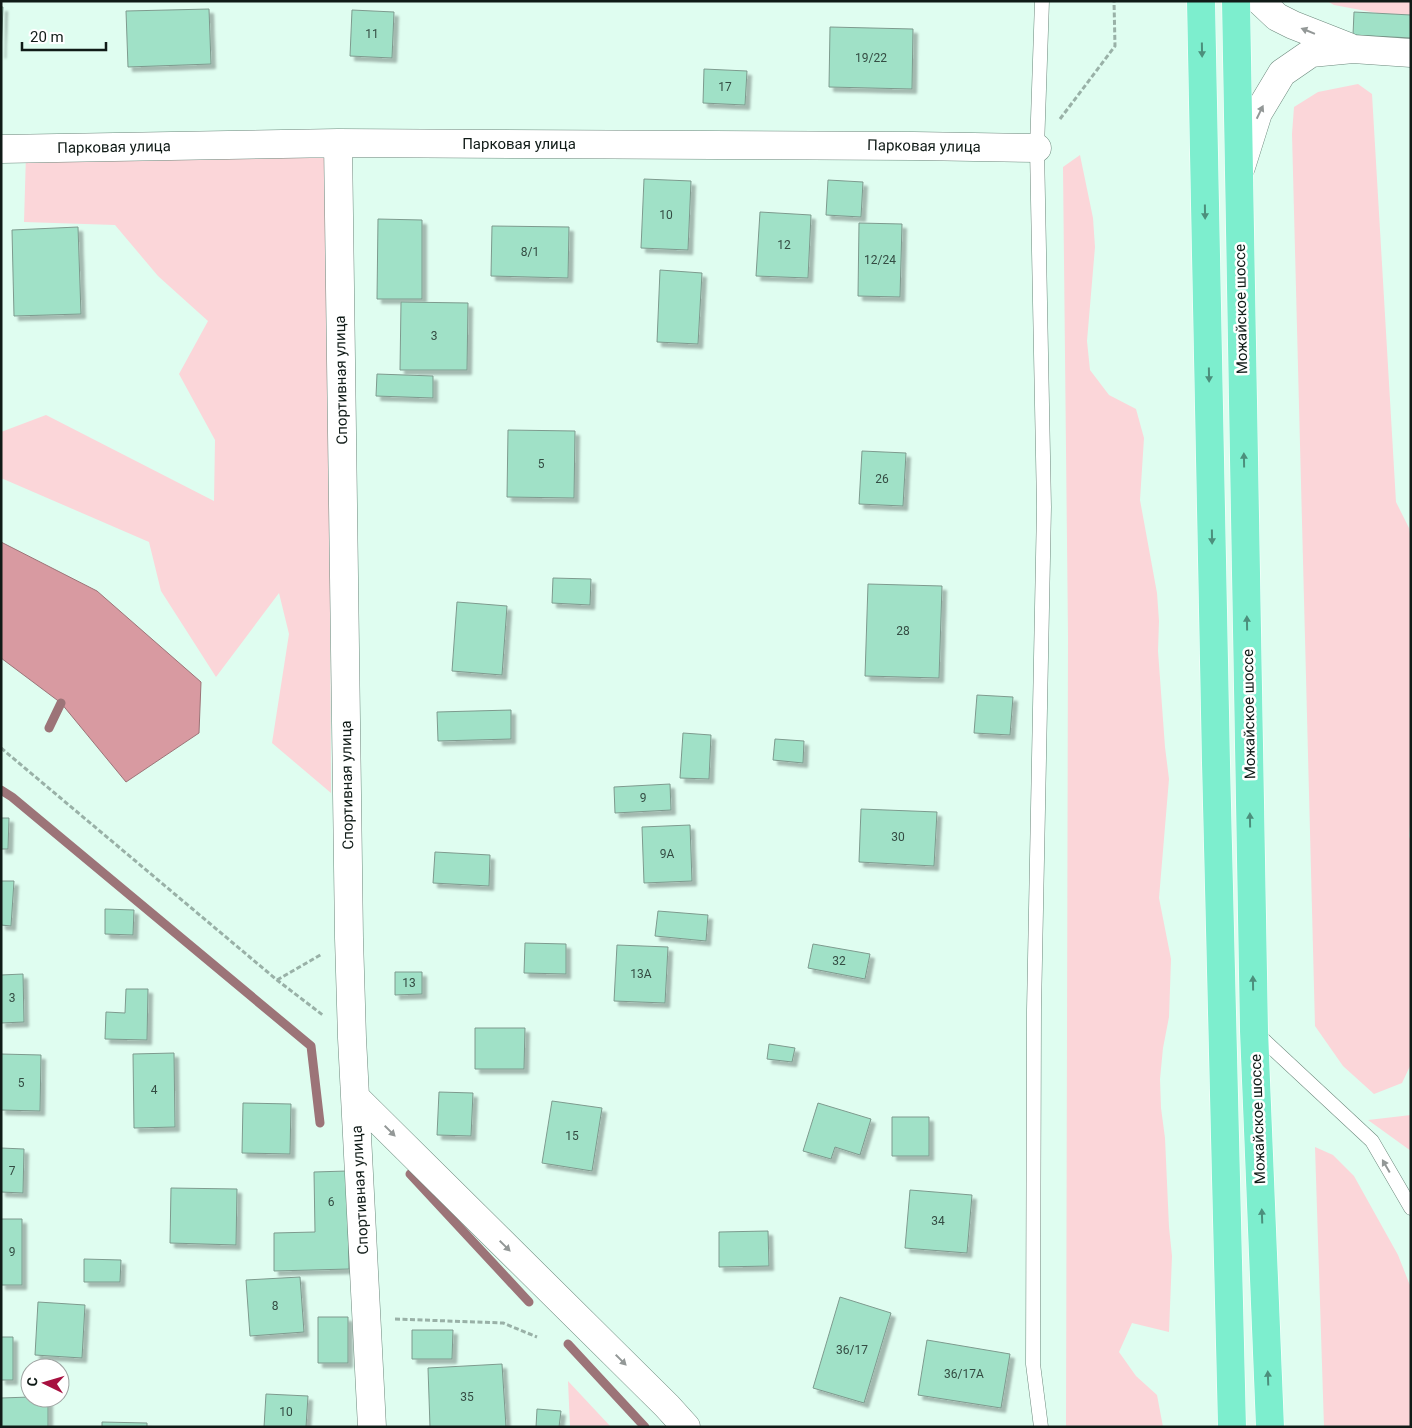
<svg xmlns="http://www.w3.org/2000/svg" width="1412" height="1428" font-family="Roboto,sans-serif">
<defs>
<filter id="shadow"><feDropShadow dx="4.5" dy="4.5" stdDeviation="1" flood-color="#0004"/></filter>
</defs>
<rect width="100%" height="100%" fill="#dffdf0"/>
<path fill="#fbd6d9" d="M1327,1H1411V17L1393,16L1334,5Z
M1358,84L1372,94L1396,502L1409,528L1411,539V813L1409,836L1411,842V1064L1402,1083L1374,1094L1343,1066L1315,1026L1292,134L1294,107L1318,92Z
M328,146L331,793L272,743L289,634L279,593L216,677L161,591L149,542L1,478V432L46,415L214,501L215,440L179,374L208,321L158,276L115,225L24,222L26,154Z
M1080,155L1093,218L1095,247L1087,341L1090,370L1109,395L1136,409L1144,438L1140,500L1157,593L1159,621L1158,651L1165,747L1169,779L1159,898L1171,959L1169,1017L1163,1048L1160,1079L1161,1108L1165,1138L1169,1227L1172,1256L1169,1332L1132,1323L1119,1352L1136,1376L1157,1395L1163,1427H1066L1068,636L1063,167Z
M1411,1115V1151L1368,1120Z
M1315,1147L1333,1155L1354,1176L1398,1255L1411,1288V1427H1324Z
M568,1381L611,1427H570Z"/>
<path fill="#d89aa1" stroke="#9c7478" d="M1,542L97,591L201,682L199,733L126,782L61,703L1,658Z"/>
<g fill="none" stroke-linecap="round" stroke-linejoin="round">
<path stroke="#9c7478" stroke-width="9" d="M49,728L61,703
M1,790L12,797L311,1046L320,1123
M410,1174L529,1302
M568,1344L645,1427"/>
</g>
<path fill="#a0e1c7" stroke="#7e9a8e" filter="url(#shadow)" d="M1,7H3L1,54Z
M209,9L211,64L128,67L126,11Z
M352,10L394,12L392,58L350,56Z
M1354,12L1411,15V38L1353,35Z
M830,27L913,29L912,89L829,87Z
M704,69L747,71L745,105L703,103Z
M644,179L691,181L688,250L641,248Z
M828,180L863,182L861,217L826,215Z
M760,212L811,215L808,278L756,276Z
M378,219L422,220V299H377Z
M859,223L902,224L900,297L858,296Z
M492,226L569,227L568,278L491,276Z
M78,227L81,314L14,316L12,230Z
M660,270L702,273L698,344L657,342Z
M401,302L468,303L467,370H400Z
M377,374L433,376V398L376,396Z
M508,430L575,431L574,498L507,497Z
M862,451L906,453L903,506L859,504Z
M553,578L591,579L590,605L552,603Z
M868,584L942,586L939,678L865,676Z
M457,602L507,606L502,675L452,671Z
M977,695L1013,697L1010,735L974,733Z
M511,710V739L438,741L437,712Z
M683,733L711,735L709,779L680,778Z
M775,739L804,741L803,763L773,760Z
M670,784L671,810L615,813L614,787Z
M861,809L937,812L934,866L859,862Z
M1,818H9L8,849H1Z
M690,825L692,881L644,883L642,827Z
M435,852L490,855L489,886L433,883Z
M1,881H14L11,926L1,925Z
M105,909L134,910L133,935L105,934Z
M658,911L708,915L706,941L655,936Z
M525,943L566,944V974L524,973Z
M813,944L870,954L865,979L808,968Z
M617,945L668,947L665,1003L614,1001Z
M395,972H422V994L395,995Z
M23,974L24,1022L1,1023V975Z
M126,989H148L147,1040L105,1039L106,1012L125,1013Z
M475,1028H525L524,1069H475Z
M769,1044L795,1048L792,1062L767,1059Z
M174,1053L175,1127L134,1128L133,1054Z
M1,1054L41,1055L40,1111L1,1110Z
M439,1092L473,1093L471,1136L437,1135Z
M552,1101L602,1108L592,1171L542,1163Z
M243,1103L291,1104L290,1154L242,1153Z
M818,1103L871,1119L860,1155L835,1147L831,1159L803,1151Z
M892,1117H929V1156H892Z
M1,1148L24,1149L23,1193L1,1192Z
M347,1171L349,1269L274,1271V1233L315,1232L314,1172Z
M171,1188L237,1189L236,1245L170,1243Z
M910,1190L972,1195L967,1253L905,1248Z
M1,1219H22V1285H1Z
M768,1231L769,1266L719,1267V1232Z
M84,1259L121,1260L120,1282H84Z
M300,1277L304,1332L250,1336L246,1280Z
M840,1297L891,1313L864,1403L813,1388Z
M38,1302L85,1305L82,1358L35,1355Z
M318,1317H348V1363H318Z
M412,1330H453L452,1359H412Z
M1,1337H13V1380H1Z
M927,1340L1010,1354L1001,1408L918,1395Z
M502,1364L506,1427H430L428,1368Z
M266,1394L308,1396L306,1427H264Z
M30,1397L48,1398V1427H1V1398Z
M537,1409L561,1411L559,1427H536Z
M102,1422L147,1423V1427H102Z"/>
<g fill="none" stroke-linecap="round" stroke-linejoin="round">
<g stroke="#6c887c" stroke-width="15">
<path id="lane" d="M1255,1032L1372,1141L1411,1208
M1041,1427L1033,1364L1034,1010L1044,507L1037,148L1042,1"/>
</g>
<g stroke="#6c887c" stroke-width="29">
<path id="street" d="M1260,1L1277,17L1293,25L1349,47
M338,143L349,938L352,1038L372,1427
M1,149L338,143L914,146L1037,148
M1241,167L1258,113L1282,73L1311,53L1353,49L1411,53
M355,1097L667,1406L686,1427"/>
</g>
<g stroke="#fff" stroke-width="29">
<path id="primary" d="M1201,1L1216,763L1232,1427
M1236,1L1254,1031L1270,1427"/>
</g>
<path stroke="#99b1a7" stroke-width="3" stroke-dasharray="5 2.5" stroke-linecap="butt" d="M1060,119L1115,46L1114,1
M1,748L277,980L324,1016
M277,980L322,954
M395,1319L503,1323L537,1337"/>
<use href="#lane" stroke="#fff" stroke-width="14"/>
<use href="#street" stroke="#fff" stroke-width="28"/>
<use href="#primary" stroke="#7deece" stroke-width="28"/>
</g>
<defs><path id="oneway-solid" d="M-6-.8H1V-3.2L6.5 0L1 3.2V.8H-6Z" transform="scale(1.25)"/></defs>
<g fill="#939897">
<use href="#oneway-solid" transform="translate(1308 31) rotate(-158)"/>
<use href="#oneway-solid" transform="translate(1260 112) rotate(-64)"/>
<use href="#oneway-solid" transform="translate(390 1131) rotate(45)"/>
<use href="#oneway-solid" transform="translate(1386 1166) rotate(-120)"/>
<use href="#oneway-solid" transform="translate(505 1246) rotate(45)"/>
<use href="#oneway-solid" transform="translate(621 1360) rotate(45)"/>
</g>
<g fill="#4c8f7c">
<use href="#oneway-solid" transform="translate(1202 50) rotate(89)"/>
<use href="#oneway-solid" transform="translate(1205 212) rotate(89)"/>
<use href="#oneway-solid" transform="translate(1209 375) rotate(89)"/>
<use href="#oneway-solid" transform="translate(1244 460) rotate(-91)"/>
<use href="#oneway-solid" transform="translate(1212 537) rotate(89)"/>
<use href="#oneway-solid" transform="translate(1247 623) rotate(-91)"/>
<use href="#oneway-solid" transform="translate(1250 820) rotate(-91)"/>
<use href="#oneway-solid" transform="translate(1253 983) rotate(-91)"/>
<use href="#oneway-solid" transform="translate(1262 1216) rotate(-92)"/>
<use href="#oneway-solid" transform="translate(1268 1378) rotate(-92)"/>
</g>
<g text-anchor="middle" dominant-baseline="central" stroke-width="5" stroke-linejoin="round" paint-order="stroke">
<g font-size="12" fill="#344c43">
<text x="372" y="34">11</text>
<text x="871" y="58">19/22</text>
<text x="725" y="87">17</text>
<text x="666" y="215">10</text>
<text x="784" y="245">12</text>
<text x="530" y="252">8/1</text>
<text x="880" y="260">12/24</text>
<text x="434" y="336">3</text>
<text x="541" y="464">5</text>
<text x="882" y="479">26</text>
<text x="903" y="631">28</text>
<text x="643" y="798">9</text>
<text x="898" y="837">30</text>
<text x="667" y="854">9А</text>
<text x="839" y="961">32</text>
<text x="641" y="974">13А</text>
<text x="409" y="983">13</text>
<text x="12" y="998">3</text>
<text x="21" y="1083">5</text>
<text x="154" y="1090">4</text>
<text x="572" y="1136">15</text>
<text x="12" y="1171">7</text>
<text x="331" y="1202">6</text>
<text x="938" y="1221">34</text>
<text x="12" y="1252">9</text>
<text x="275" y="1306">8</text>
<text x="852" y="1350">36/17</text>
<text x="964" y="1374">36/17А</text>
<text x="467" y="1397">35</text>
<text x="286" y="1412">10</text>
</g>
<g font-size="15" fill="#101b17" stroke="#fff">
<text x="519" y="144">Парковая улица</text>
<text transform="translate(924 146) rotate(1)">Парковая улица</text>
<text transform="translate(114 147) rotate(-1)">Парковая улица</text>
<text transform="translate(1241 309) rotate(-91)">Можайское шоссе</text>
<text transform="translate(341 380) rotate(-91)">Спортивная улица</text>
<text transform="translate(1249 714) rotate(-91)">Можайское шоссе</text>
<text transform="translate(347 785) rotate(-91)">Спортивная улица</text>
<text transform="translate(1258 1119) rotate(-92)">Можайское шоссе</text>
<text transform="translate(360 1190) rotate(-93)">Спортивная улица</text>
</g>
</g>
<rect width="1412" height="1428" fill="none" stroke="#101b17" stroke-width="5"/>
<g transform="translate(45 1383) rotate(275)"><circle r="24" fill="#ffffff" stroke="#9fa4a2"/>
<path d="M0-4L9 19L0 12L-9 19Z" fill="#a7103f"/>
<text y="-8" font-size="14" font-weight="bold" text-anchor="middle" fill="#101b17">С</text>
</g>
<path d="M22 42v8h84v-8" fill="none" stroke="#101b17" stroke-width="2.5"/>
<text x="30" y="42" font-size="15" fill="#101b17" stroke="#ffffff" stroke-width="4" paint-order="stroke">20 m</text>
</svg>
